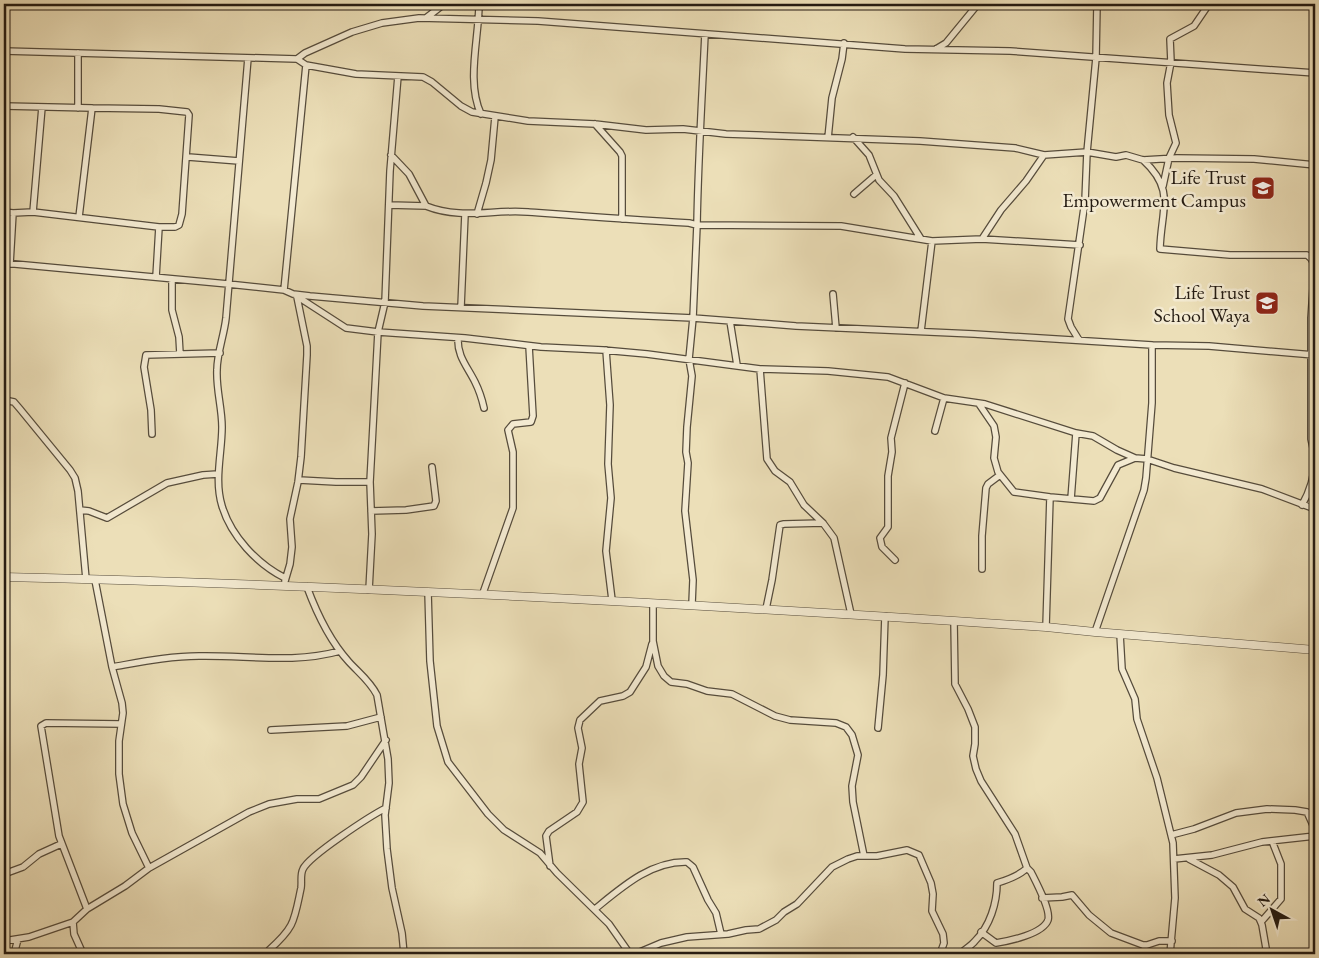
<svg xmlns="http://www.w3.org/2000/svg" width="1319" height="958" font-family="'EB Garamond',serif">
<rect width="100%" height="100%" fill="#ecdfb8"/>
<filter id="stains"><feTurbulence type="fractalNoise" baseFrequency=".004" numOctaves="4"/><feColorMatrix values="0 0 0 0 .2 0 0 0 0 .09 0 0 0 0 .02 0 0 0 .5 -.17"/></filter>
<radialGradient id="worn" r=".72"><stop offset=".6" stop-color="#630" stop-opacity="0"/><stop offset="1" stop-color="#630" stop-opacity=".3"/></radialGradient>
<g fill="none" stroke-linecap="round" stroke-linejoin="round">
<g stroke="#564c3c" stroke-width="8">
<path id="minor" d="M479,4C479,38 466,82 481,114
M426,18L444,4
M705,34C702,98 698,162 697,225L841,226L932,241L982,239L1080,245
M936,49L946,43L978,4
M4,51L297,59L306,65L284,290
M78,53V108
M248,58C240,145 233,232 226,318C224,336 217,353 217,370C216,389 222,408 222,427C222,453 214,480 222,506C231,536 257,564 285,578
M297,59L305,53L352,32L382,23L419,18L538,21L905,49L1010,51L1315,73
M306,65L356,74L423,77L432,82L461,106L472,112L528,121L595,124L646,130L683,129L726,134L920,141L1015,148L1044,155L1087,152L1116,157L1126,155L1143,160L1177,158L1254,159L1315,165
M4,106L92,108L79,217
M595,124L620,152L622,156V219
M853,137L869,155L879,180L894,196L921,239
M828,138L832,98L842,59L844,43
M391,155L409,174L426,206C461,220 493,209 528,212C582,216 635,220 689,223L697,225L693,318L689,359L692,376L687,427L686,452L688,463L685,511L693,580L692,604
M188,157L239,161
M1143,160C1176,190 1161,209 1160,249L1230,255H1307C1313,259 1315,266 1315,273
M1163,186L1169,158L1176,143L1169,115L1167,83L1171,62L1170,39L1194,26L1209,4
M854,194L876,175
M389,205L426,206
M4,212L13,213L33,212L159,227H175L179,225L182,214L189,115L187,112L159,109L92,108
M33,212L42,107
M477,214L486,183L491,160L495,117
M982,239L1001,210L1026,181L1044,155
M4,263L228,284L284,290L293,294L310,296L423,306L693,318L796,326L974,334L1152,345V403L1146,478L1144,490L1095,632
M10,264L13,213
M156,277L159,227
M172,279V310L179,337L180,354
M833,294L836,328
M295,295L346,328L378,332L465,338L541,347L603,350L647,354L760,369L828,371L888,377L944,398L985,404L1076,433L1093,436L1117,450L1135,458L1147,459L1174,468L1262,489L1315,509
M461,307L465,214
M730,321L737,365
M921,331L932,241
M458,338C457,356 467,366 475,382C479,390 482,399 484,408
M1079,340L1071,327L1068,319L1085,201L1087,152L1096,58L1097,4
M1152,345L1209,346L1314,355
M606,350L610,405L608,464L611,498L606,551L612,600
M760,369L767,459L775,471L790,482L804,505L823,523L834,538L851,614
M4,400L14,402L20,409L70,470L75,478L78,491L86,579
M979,404L994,426L996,437L994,458L998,472L1014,492L1050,497L1094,501L1100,498L1118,465L1135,458
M935,431L944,398
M152,434L151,410L144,367L146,355L220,353
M299,480L336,482H370
M1071,499L1076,433
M1302,505C1314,484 1318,462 1311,439V318L1313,289L1315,284
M80,510L89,511L107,518L167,483L203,475L218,474
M371,511L406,510L434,506L436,501L432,467
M895,560L882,547L880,538L888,527V476L892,452L891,438L905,383
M982,569V536L986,488L988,484L1000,475
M95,580L112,667L122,703L123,713L119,741V774L123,804L132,833L149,868
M285,581L290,564L292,547L290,519L298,482L301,457L307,355V346L297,297
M307,587C317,614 329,640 349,662C359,673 370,681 377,695L388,759L389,783L385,815L387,849L392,888L402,933L404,954
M369,590L372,534L370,482L378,332L385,302L390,171L398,76
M428,592L430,661L437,726L448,762L488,814L504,830L540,853L557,873L609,924L630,954
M483,593L513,508V452L508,430L513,424L531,422L533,416L529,346
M653,603V641L658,666L664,676L671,682L687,684L707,691L732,694L775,716L790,720L836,723L846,727L852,735L858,755L852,786L853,802L864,856
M766,609L772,580L780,525L784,524L823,523
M954,621L955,684L968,709L975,727V744L973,756L976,769L981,781L1015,834L1027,868C1019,876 1007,880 997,883C997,903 990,926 975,941C971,946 965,949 960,954
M1046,627L1050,497
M1120,634L1122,669L1135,699L1137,719L1157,778L1173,843L1175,898L1170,954
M112,667C141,662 170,656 199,656C246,655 294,664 340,651
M878,728L883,675L885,616
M271,730L347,726L381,717
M1171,835L1194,829L1236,813L1267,809L1295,810L1307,812L1315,830
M1174,859L1212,855L1262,842L1315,836
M1189,859L1219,875L1233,887L1245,909L1259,918L1262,925L1267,954
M550,866L546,836L549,831L577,812L583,802L579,764L582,748L578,728L580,720L600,701L623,696L630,692L646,667L652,644
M4,874L23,867L39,854L61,844
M1042,898L1062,897L1072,895L1089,915L1111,933L1143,945H1147L1159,941H1172
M87,909L59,836L41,726L46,723L121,724
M595,909C622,887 651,861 687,862L693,867L708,900L716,913L721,934
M1261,922L1281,899V864L1272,841
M981,932L996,943C1009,941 1043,934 1048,920C1051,910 1036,882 1031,872L1027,868
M4,941L29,937L73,922
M269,950C295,927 294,921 301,888C302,882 300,875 303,869C309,856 370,816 386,808
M14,954L18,939
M83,954L74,934L73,922L87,909L125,886L149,868L249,812L269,804L297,799H319L353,785L361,777L386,740
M635,954L661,943L687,937L728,934L746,930L759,929L776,920L784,912L797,904L832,867L848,859L857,856H877L907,850L919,855L931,883L933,894L932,911L943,934L944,943L940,954"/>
</g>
<g stroke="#564c3c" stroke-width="9">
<path id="tertiary" d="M4,577C352,585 699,604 1046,627L1095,632L1315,650"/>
</g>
<use href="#minor" stroke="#f3ead1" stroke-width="5.5"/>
<use href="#tertiary" stroke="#f3ead1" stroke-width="8"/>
</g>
<defs>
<g id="school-square" transform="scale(1.25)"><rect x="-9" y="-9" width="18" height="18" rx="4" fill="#8f2418" stroke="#f3ead1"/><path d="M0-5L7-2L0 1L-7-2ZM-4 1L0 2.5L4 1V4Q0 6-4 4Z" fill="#fff"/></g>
</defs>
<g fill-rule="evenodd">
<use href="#school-square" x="1263" y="188"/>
<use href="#school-square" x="1267" y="303"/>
</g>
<g text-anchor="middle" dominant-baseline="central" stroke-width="5" stroke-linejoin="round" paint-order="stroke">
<g font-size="20" fill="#241b12" stroke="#f3ead1" text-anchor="end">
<text x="1246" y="177">Life Trust<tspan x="1246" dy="23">Empowerment Campus</tspan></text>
<text x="1250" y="292">Life Trust<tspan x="1250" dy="23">School Waya</tspan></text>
</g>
</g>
<rect width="1319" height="958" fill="none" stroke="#ecdfb8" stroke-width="20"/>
<rect x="5" y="5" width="1309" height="948" fill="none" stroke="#241b12" stroke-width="2.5"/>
<rect x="10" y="10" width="1299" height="938" fill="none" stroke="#241b12"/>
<g transform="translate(1272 910) rotate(320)" stroke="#f3ead1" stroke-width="4" paint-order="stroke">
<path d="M0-4L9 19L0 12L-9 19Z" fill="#241b12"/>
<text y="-8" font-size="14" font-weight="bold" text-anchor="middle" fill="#241b12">N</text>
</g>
<rect width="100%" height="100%" filter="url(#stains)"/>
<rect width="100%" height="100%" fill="url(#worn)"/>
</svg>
